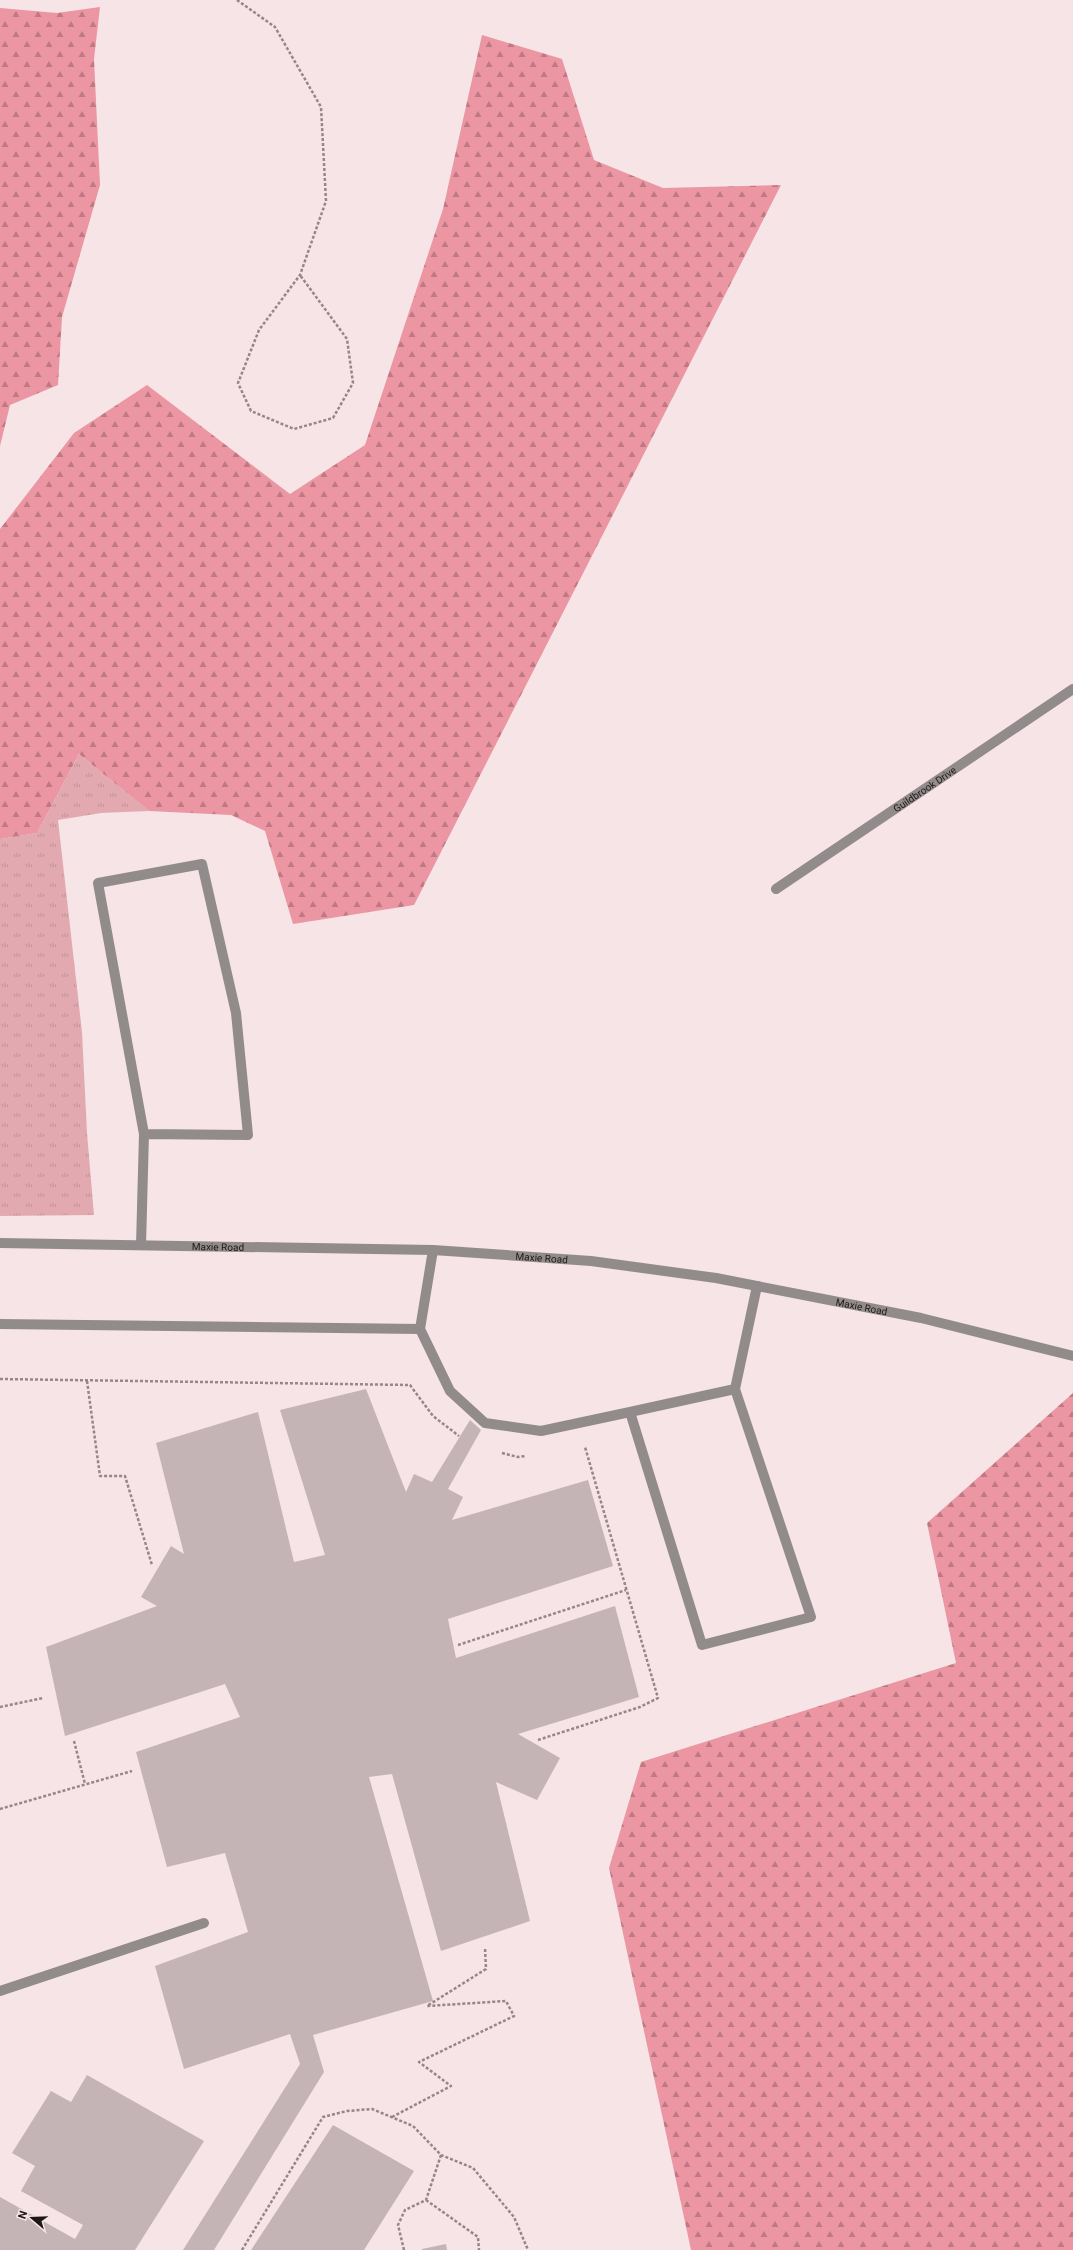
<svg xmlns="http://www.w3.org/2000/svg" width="1073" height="2250" font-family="Roboto,sans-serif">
<defs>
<pattern id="grass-tufts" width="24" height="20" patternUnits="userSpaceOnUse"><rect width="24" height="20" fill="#e2aab0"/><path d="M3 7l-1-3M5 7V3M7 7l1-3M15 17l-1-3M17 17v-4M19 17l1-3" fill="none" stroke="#c19297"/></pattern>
<pattern id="forest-firs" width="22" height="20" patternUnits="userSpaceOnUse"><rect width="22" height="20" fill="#eb96a2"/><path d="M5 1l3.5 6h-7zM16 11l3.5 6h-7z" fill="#be7983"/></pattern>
</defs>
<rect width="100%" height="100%" fill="#f6e4e6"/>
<path fill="url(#grass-tufts)" d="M79,754L149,811L101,813L58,820L82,1032L87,1133L94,1215L0,1216V839L37,833Z"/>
<path fill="url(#forest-firs)" d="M100,7L94,59L100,185L62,317L58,385L10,405L0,446V8L57,13Z
M482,35L562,59L594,160L663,188L781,185L414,905L293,924L265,831L231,815L149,811L79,754L52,708L79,754L37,833L0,839V529L74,433L147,385L290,494L365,445L443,209Z
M1073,1393V2250H691L609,1868L641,1762L956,1663L927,1523Z"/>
<path fill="#c5b4b5" d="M366,1389L406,1492L414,1474L432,1482L470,1420L481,1430L448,1489L463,1497L452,1520L588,1480L613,1566L448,1619L456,1658L615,1606L639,1697L518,1734L560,1758L537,1800L496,1782L530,1921L441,1951L392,1774L369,1777L433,2001L313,2035L324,2072L214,2250H183L300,2064L290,2034L184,2069L155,1966L248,1932L225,1853L167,1867L136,1752L240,1717L225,1684L65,1736L46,1647L157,1606L141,1597L171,1546L184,1554L156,1443L258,1412L294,1562L325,1555L280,1410Z
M87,2075L204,2141L135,2250H0V2197L75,2239L83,2225L21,2191L35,2166L12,2153L51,2091L71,2102Z
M333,2125L414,2171L364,2250H251Z
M446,2244L447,2250H422V2249Z"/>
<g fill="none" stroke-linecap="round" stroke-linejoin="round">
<path stroke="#938788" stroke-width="2.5" stroke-dasharray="3 2" stroke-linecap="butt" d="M237,0L275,27L321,107L326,201L300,275L259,330L238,383L251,411L294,429L333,418L353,383L347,339L300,275
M0,1379L410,1385L433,1416L459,1436
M87,1381L100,1476H125L152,1565
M502,1453L518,1457L526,1456
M458,1645L626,1590
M0,1707L43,1698
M538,1740L640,1707L658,1698L585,1447
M74,1741L85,1784
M0,1809L132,1771
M392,2117L451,2086L419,2062L514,2016L506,2001L427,2006L486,1969L485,1948
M426,2200L478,2237L479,2250
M242,2250L323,2117L347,2111L372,2109L413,2126L441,2155L473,2168L514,2217L528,2250
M404,2250L398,2225L405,2210L426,2200L441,2155"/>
<path stroke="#928b8c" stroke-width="10" d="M141,1245L144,1134L98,883L202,864L236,1013L248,1135L144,1134
M0,1324L420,1329L450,1391L485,1423L541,1431L630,1412L702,1645L811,1617L735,1389L757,1286
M420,1329L433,1250
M630,1412L735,1389
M0,1991L204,1923"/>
<g stroke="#928b8c" stroke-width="10">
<path id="s1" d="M776,889L1073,689"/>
<path id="s2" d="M0,1243L433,1250L591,1261L716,1278L921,1318L1073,1356"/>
</g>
</g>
<g text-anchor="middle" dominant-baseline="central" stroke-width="3" stroke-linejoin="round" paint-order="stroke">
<g font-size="10" fill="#1d1718" stroke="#f6e4e6">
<text stroke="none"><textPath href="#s1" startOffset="179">Guildbrook Drive</textPath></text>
<text stroke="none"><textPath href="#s2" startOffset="218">Maxie Road</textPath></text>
<text stroke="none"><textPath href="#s2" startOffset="542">Maxie Road</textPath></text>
<text stroke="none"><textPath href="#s2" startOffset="866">Maxie Road</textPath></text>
</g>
</g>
<g transform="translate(32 2218) rotate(289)" stroke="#f6e4e6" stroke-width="3" paint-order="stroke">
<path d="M0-3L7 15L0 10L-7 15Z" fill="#1d1718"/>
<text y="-6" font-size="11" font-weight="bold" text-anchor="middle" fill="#1d1718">N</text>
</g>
</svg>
